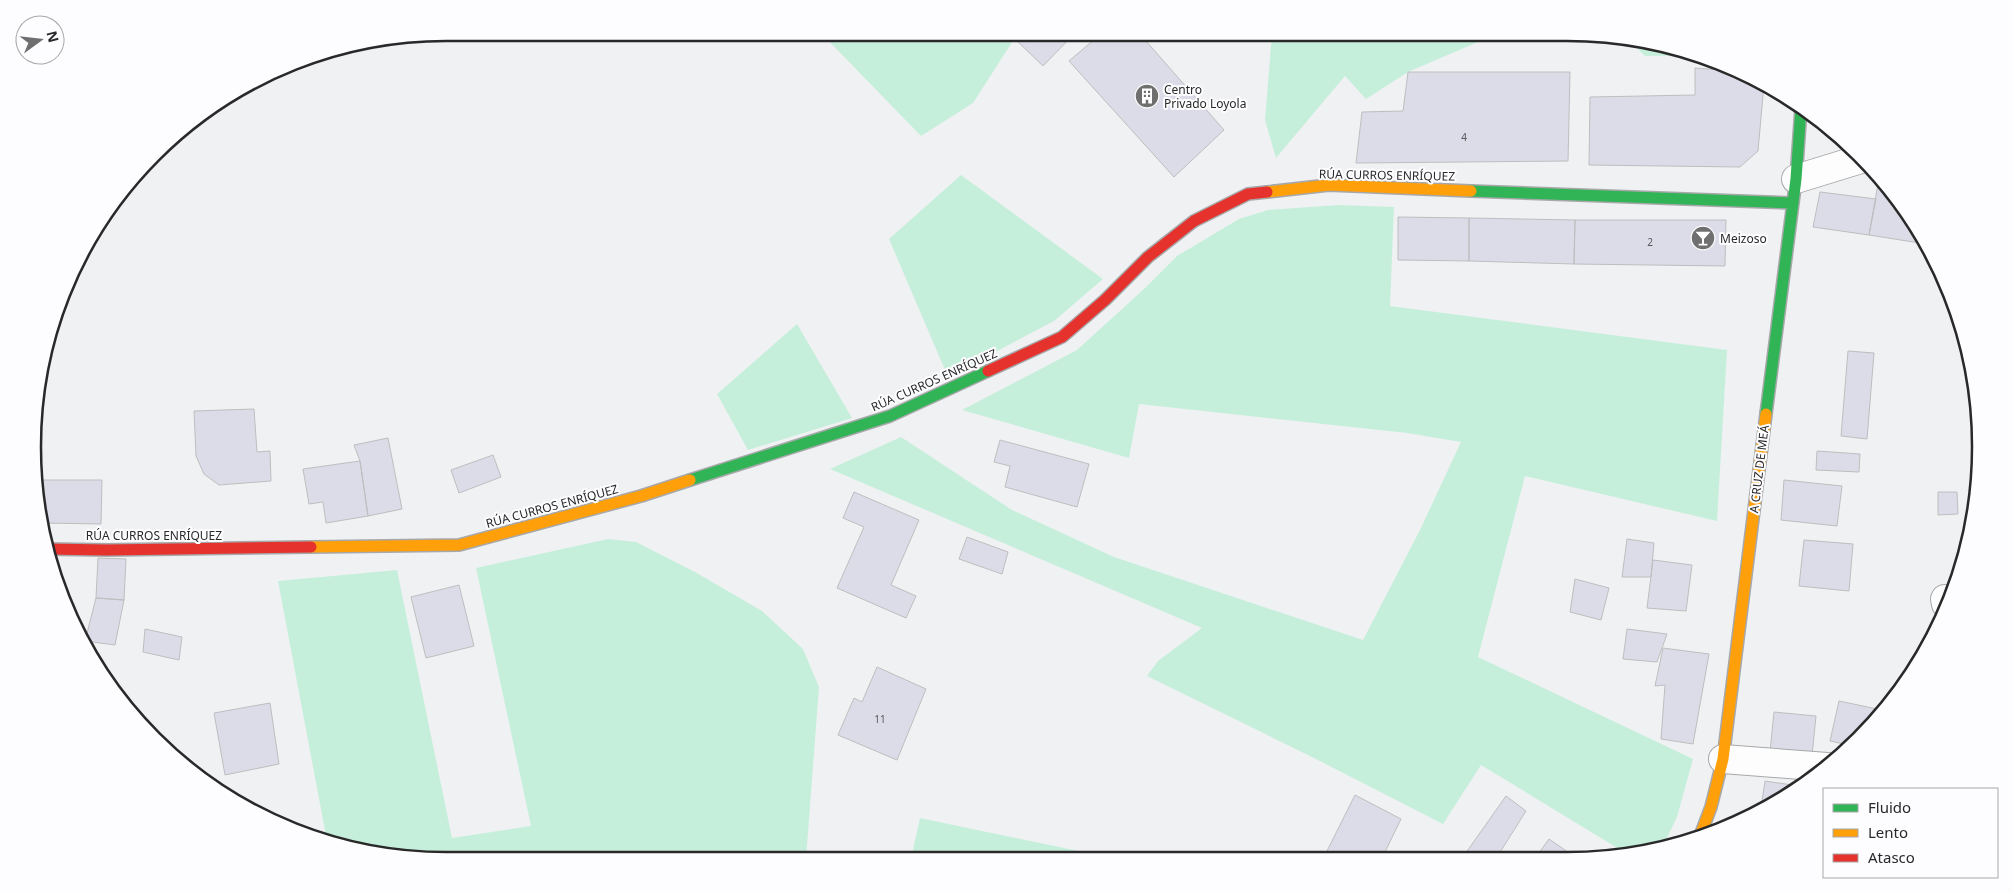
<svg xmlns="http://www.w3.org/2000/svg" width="2013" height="893" font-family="'Noto Sans',sans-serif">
<rect width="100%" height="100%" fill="#f0f1f3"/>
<path fill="#c6efdb" d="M821,33H1018L973,103L921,136Z
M1272,33H1499L1408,72L1366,99L1345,76L1276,158L1265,120Z
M1632,43L1700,55H1701L1645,56Z
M961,175L1103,279L1054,321L948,377L889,239Z
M1339,205L1394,207L1390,306L1727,350L1717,521L1525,476L1478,657L1693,759L1677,817L1663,846L1629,855L1481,765L1443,824L1312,757L1147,676L1158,661L1202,628L830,469L901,437L1012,510L1114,557L1363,640L1421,528L1461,442L1407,433L1139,404L1129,458L962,410L1077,350L1144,289L1177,256L1239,219L1268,210Z
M797,324L852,418L748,450L717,394Z
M608,539L636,542L695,572L762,611L803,649L819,687L806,859L447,860L327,841L278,581L397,570L452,838L531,826L476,568Z
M920,818L1088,853L1087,859H911Z"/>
<path fill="#dbdce7" stroke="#bebec0" d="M1018,33H1075L1043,66L1014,38Z
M1102,33H1139L1224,130L1174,177L1069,61Z
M1695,68L1736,71L1764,84L1758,151L1740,167L1589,165L1590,97L1695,95Z
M1408,72H1570L1568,161L1356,163L1362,112L1403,111Z
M1879,178L1895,195L1926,244L1869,235Z
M1820,192L1876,199L1869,235L1813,227Z
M1398,217L1469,218V261L1398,260Z
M1469,218L1575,220L1574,264L1469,261Z
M1575,220H1726L1725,266L1574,264Z
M1848,351L1874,353L1867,439L1841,436Z
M254,409L257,452L270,451L271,481L219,485L204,474L196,456L194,411Z
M388,438L402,509L368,516L360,461L354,445Z
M1000,440L1089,464L1077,507L1005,487L1010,466L994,462Z
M1817,451L1860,454L1859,472L1816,470Z
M493,455L501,477L459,493L451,470Z
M360,461L368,516L326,523L323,502L309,504L303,469Z
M43,480H102L101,524L43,523Z
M1784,480L1842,486L1837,526L1781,520Z
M854,492L919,520L891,585L916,596L906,618L837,588L864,527L843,518Z
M1938,492H1957L1958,514L1938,515Z
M967,537L1008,552L1002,574L959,559Z
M1627,539L1654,543L1651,577H1622Z
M1804,540L1853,544L1849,591L1799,586Z
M1965,550L1962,566L1957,564Z
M98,558L126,559L124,600L96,598Z
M1653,560L1692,565L1686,611L1647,608Z
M1575,579L1609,588L1601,620L1570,612Z
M459,585L474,646L426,658L411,597Z
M96,598L124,600L115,645L85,641Z
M145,629L182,637L179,660L143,652Z
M1627,629L1667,634L1657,662L1623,659Z
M1663,648L1709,654L1693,744L1661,739L1665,685L1655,686Z
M877,667L926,689L897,760L838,735L854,698L862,702Z
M1839,701L1877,709L1875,719L1849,745L1830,741Z
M270,703L279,764L225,775L214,713Z
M1774,712L1816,716L1812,756L1770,752Z
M1765,781L1799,786L1761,808Z
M1355,795L1401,819L1382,858H1338L1326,853Z
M1506,796L1526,811L1497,857H1463Z
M1549,839L1575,857H1536Z"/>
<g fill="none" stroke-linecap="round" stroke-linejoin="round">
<g stroke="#a7a8aa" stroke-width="30">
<path id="street" d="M1796,179L1861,159
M1945,599L1946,604
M1723,759L1827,767"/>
</g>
<g stroke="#a7a8aa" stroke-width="14">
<path id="fast" d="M1471,191L1793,203
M1766,414L1796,179L1801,108
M690,480L890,416L988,371"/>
</g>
<g stroke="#a7a8aa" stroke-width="14">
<path id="slow" d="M1267,192L1329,185L1471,191
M311,547L459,545L641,496L690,480
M1700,836L1711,807L1723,759L1766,414"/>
</g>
<g stroke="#a7a8aa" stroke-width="14">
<path id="jam" d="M988,371L1062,337L1105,300L1148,257L1194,221L1248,194L1267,192
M47,549L107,550L311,547"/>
</g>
<use href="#street" stroke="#fdfdfd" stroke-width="28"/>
<use href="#fast" stroke="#30b455" stroke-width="11"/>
<use href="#slow" stroke="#ff9f0a" stroke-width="11"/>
<use href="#jam" stroke="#e5322d" stroke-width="11"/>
</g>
<defs>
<g id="building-disc" transform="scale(1.25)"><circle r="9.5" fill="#6f6f70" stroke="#fdfdff"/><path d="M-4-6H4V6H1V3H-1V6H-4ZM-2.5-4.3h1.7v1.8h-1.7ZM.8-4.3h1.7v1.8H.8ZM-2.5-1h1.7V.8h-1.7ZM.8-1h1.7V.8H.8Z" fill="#fff"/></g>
<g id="bar-disc" transform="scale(1.25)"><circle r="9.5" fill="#6f6f70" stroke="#fdfdff"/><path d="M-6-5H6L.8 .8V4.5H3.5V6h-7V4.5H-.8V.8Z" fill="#fff"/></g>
</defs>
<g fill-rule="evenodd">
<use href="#building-disc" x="1147" y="96"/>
<use href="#bar-disc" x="1703" y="238"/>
</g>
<g text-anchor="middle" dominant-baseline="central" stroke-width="4" stroke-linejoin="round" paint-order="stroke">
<g font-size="10" fill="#57585b">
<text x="1464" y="137">4</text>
<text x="1650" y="242">2</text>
<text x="880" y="719">11</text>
</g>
<g font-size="12" fill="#29292a" stroke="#fdfdff" text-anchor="start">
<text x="1164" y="89">Centro<tspan x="1164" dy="14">Privado Loyola</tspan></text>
<text x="1720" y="238">Meizoso</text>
</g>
<g font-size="12" fill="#29292a" stroke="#fdfdff">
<text transform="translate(1387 175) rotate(1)">RÚA CURROS ENRÍQUEZ</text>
<text transform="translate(934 380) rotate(-24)">RÚA CURROS ENRÍQUEZ</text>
<text transform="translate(1759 469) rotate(-83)">A CRUZ DE MEÁ</text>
<text transform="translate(552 506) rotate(-15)">RÚA CURROS ENRÍQUEZ</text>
<text x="154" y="535">RÚA CURROS ENRÍQUEZ</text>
</g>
</g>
<path d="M0 0H2013V893H0ZM446 41H1567A405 405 0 0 1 1972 446V447A405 405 0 0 1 1567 852H446A405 405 0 0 1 41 447V446A405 405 0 0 1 446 41Z" fill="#fdfdff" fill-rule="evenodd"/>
<path fill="none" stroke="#29292a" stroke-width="2.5" d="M446 41H1567A405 405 0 0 1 1972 446V447A405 405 0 0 1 1567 852H446A405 405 0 0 1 41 447V446A405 405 0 0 1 446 41Z"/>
<rect x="1823" y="788" width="175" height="90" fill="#fdfdff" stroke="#a8a8aa"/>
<rect x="1833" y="804" width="25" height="8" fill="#30b455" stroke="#a8a8aa"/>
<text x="1868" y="813" font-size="15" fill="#29292a">Fluido</text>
<rect x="1833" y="829" width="25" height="8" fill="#ff9f0a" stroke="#a8a8aa"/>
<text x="1868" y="838" font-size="15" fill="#29292a">Lento</text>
<rect x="1833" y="854" width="25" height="8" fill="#e5322d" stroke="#a8a8aa"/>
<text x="1868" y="863" font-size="15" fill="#29292a">Atasco</text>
<g transform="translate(40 40) rotate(75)"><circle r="24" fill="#fdfdff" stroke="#a8a8aa"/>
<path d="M0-4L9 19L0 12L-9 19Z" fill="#6f6f70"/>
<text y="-8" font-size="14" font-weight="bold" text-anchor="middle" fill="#29292a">N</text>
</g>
</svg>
